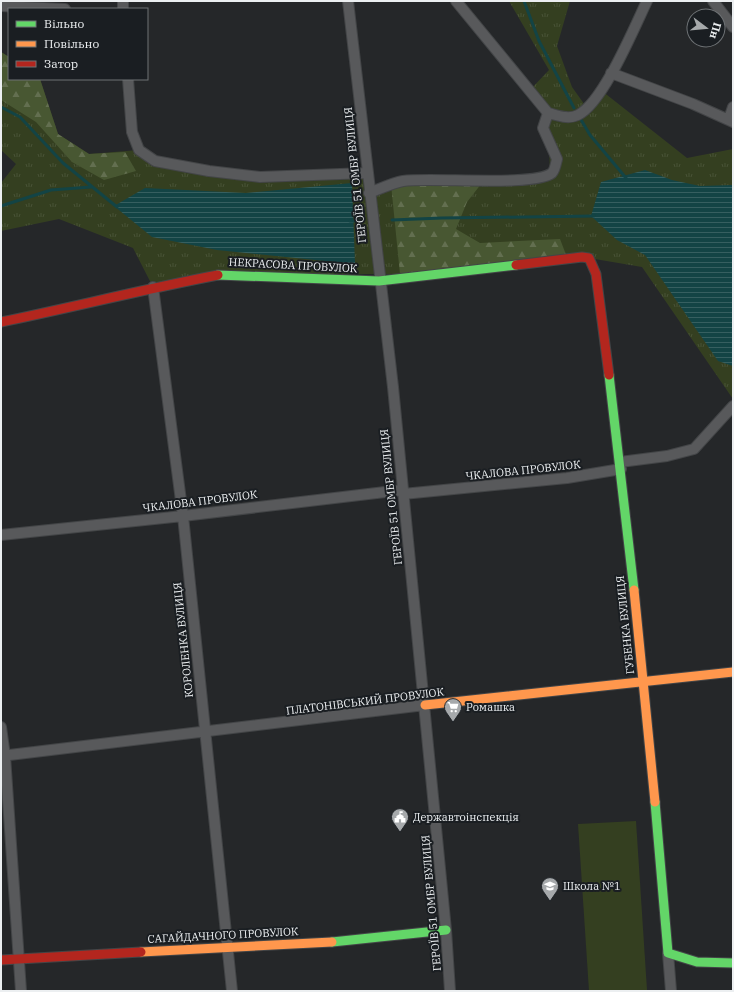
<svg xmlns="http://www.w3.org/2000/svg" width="734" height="992" font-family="'IBM Plex Serif',serif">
<defs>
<pattern id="grass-tufts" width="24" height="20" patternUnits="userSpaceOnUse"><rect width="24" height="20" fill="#343f20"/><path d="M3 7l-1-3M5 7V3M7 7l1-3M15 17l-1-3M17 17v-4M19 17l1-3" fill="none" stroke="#485236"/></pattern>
<pattern id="forest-firs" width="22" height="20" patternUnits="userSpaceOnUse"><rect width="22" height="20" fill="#485732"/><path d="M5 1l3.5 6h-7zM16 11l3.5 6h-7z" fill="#636f50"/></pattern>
<pattern id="water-rules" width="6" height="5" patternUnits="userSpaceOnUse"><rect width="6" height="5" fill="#134445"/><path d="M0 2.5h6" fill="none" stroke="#365f60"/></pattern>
</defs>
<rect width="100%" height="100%" fill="#252729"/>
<path fill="url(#grass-tufts)" d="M509,1H570L557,46L572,87L587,108L602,91L687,158L733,149V399L642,267L589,258L400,274H222L153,287L133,248L59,219L1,231V183L16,164L1,150V52L9,57V79H40L58,134L89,154L139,150L146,156L260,177L373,169L374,185L550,176L548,113L529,91L549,70Z"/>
<path fill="url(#forest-firs)" d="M1,52L9,57V79H40L58,134L89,154L125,152L136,171L104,180L72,162L36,122L1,100Z
M485,179L467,202L456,229L480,243L560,239L568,260L400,274L391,184Z"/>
<path fill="#343f20" d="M636,821L647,990L589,991L578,824Z"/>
<path fill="url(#water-rules)" d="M645,170L672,180L700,186L733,185V366L718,361L645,255L617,240L591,216L601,182Z
M352,183L355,264L217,250L152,237L114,206L145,188L246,193Z"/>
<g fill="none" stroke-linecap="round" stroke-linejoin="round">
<path stroke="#134445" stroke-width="3" d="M524,1L539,41L574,108
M1,107L20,117L63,163L117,207
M580,118L590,135L626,178
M1,206L51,190L91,187
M392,220L442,218L594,216
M350,221H361"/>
<g stroke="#434547" stroke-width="12">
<path id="street" d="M123,1V9
M348,1L393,387L446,930L450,991
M456,1L548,113C557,115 568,120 578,115C603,103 634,28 647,1
M713,1L733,27
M1,6L65,9
M611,73L693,104L733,122
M128,79L132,132L139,150L155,161L209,171L260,177L367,173
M729,119L733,107
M369,193C380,189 392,183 403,181C432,177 535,187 552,173C555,170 556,163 557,159L543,128L548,113
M153,287L183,516L232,991
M620,462L667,456L694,449L733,406
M403,494L567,478L621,469
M1,535L183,516L402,490
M1,727L5,756L21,991
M1,756L425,705
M668,953L671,991"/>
</g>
<g stroke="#434547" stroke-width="11">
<path id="fast" d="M218,275L379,281L516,265
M609,375L634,590
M655,802L668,953L697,962L733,963
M332,942L446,930"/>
</g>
<g stroke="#434547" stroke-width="11">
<path id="slow" d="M634,590L655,802
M425,705L733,672
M141,952L332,942"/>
</g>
<g stroke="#434547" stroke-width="11">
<path id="jam" d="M516,265L582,257L589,258L596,274L609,375
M1,322C73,307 145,289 218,275
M1,960L141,952"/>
</g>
<use href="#street" stroke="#58595b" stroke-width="10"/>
<use href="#fast" stroke="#63d668" stroke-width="9"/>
<use href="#slow" stroke="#ff974d" stroke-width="9"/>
<use href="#jam" stroke="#b3261e" stroke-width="9"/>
</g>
<defs>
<g id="supermarket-pin" transform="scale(0.9)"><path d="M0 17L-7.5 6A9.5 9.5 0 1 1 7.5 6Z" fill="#a6a9ab" stroke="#1a1e22"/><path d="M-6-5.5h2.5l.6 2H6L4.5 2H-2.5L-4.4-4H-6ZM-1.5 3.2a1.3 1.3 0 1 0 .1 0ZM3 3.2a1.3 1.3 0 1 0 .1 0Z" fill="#fff"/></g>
<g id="civic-pin" transform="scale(0.9)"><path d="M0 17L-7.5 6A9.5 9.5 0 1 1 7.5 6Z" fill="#a6a9ab" stroke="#1a1e22"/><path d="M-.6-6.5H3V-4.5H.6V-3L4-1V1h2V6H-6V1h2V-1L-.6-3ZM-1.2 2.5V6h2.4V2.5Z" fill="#fff"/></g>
<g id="school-pin" transform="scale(0.9)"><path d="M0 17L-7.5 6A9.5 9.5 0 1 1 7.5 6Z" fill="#a6a9ab" stroke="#1a1e22"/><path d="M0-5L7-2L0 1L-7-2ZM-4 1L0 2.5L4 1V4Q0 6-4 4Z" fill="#fff"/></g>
</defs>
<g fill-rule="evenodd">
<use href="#supermarket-pin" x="453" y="707"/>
<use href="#civic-pin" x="400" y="817"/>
<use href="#school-pin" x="550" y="886"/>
</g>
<g text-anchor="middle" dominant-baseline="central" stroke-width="4" stroke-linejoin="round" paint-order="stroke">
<g font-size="11" fill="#eceff1" stroke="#1a1e22">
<text transform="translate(355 175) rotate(-96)">ГЕРОЇВ 51 ОМБР ВУЛИЦЯ</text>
<text transform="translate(293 265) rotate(3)">НЕКРАСОВА ПРОВУЛОК</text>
<text transform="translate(523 470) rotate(-6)">ЧКАЛОВА ПРОВУЛОК</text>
<text transform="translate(391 497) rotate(-96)">ГЕРОЇВ 51 ОМБР ВУЛИЦЯ</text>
<text transform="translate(200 501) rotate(-7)">ЧКАЛОВА ПРОВУЛОК</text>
<text transform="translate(625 625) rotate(-96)">ГУБЕНКА ВУЛИЦЯ</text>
<text transform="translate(183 640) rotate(-96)">КОРОЛЕНКА ВУЛИЦЯ</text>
<text transform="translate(365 701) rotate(-7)">ПЛАТОНІВСЬКИЙ ПРОВУЛОК</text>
<text transform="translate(431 903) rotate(-95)">ГЕРОЇВ 51 ОМБР ВУЛИЦЯ</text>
<text transform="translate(223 935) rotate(-3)">САГАЙДАЧНОГО ПРОВУЛОК</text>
</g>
<g font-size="11" fill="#eceff1" stroke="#1a1e22" text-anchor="start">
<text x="466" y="707">Ромашка</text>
<text x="413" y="817">Державтоінспекція</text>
<text x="563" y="886">Школа №1</text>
</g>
</g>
<rect width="734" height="992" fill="none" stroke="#eceff1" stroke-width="4"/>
<rect x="8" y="8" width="140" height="72" fill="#1a1e22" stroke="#6e7275"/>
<rect x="16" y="21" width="20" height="6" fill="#63d668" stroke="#6e7275"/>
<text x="44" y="28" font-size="12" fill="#eceff1">Вільно</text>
<rect x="16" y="41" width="20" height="6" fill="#ff974d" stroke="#6e7275"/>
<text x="44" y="48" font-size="12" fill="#eceff1">Повільно</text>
<rect x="16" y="61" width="20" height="6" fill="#b3261e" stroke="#6e7275"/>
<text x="44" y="68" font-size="12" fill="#eceff1">Затор</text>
<g transform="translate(706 28) rotate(106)"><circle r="19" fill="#1a1e22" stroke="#6e7275"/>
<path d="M0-3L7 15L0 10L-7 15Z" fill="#a6a9ab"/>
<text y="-6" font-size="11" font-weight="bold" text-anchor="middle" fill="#eceff1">Пн</text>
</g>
</svg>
